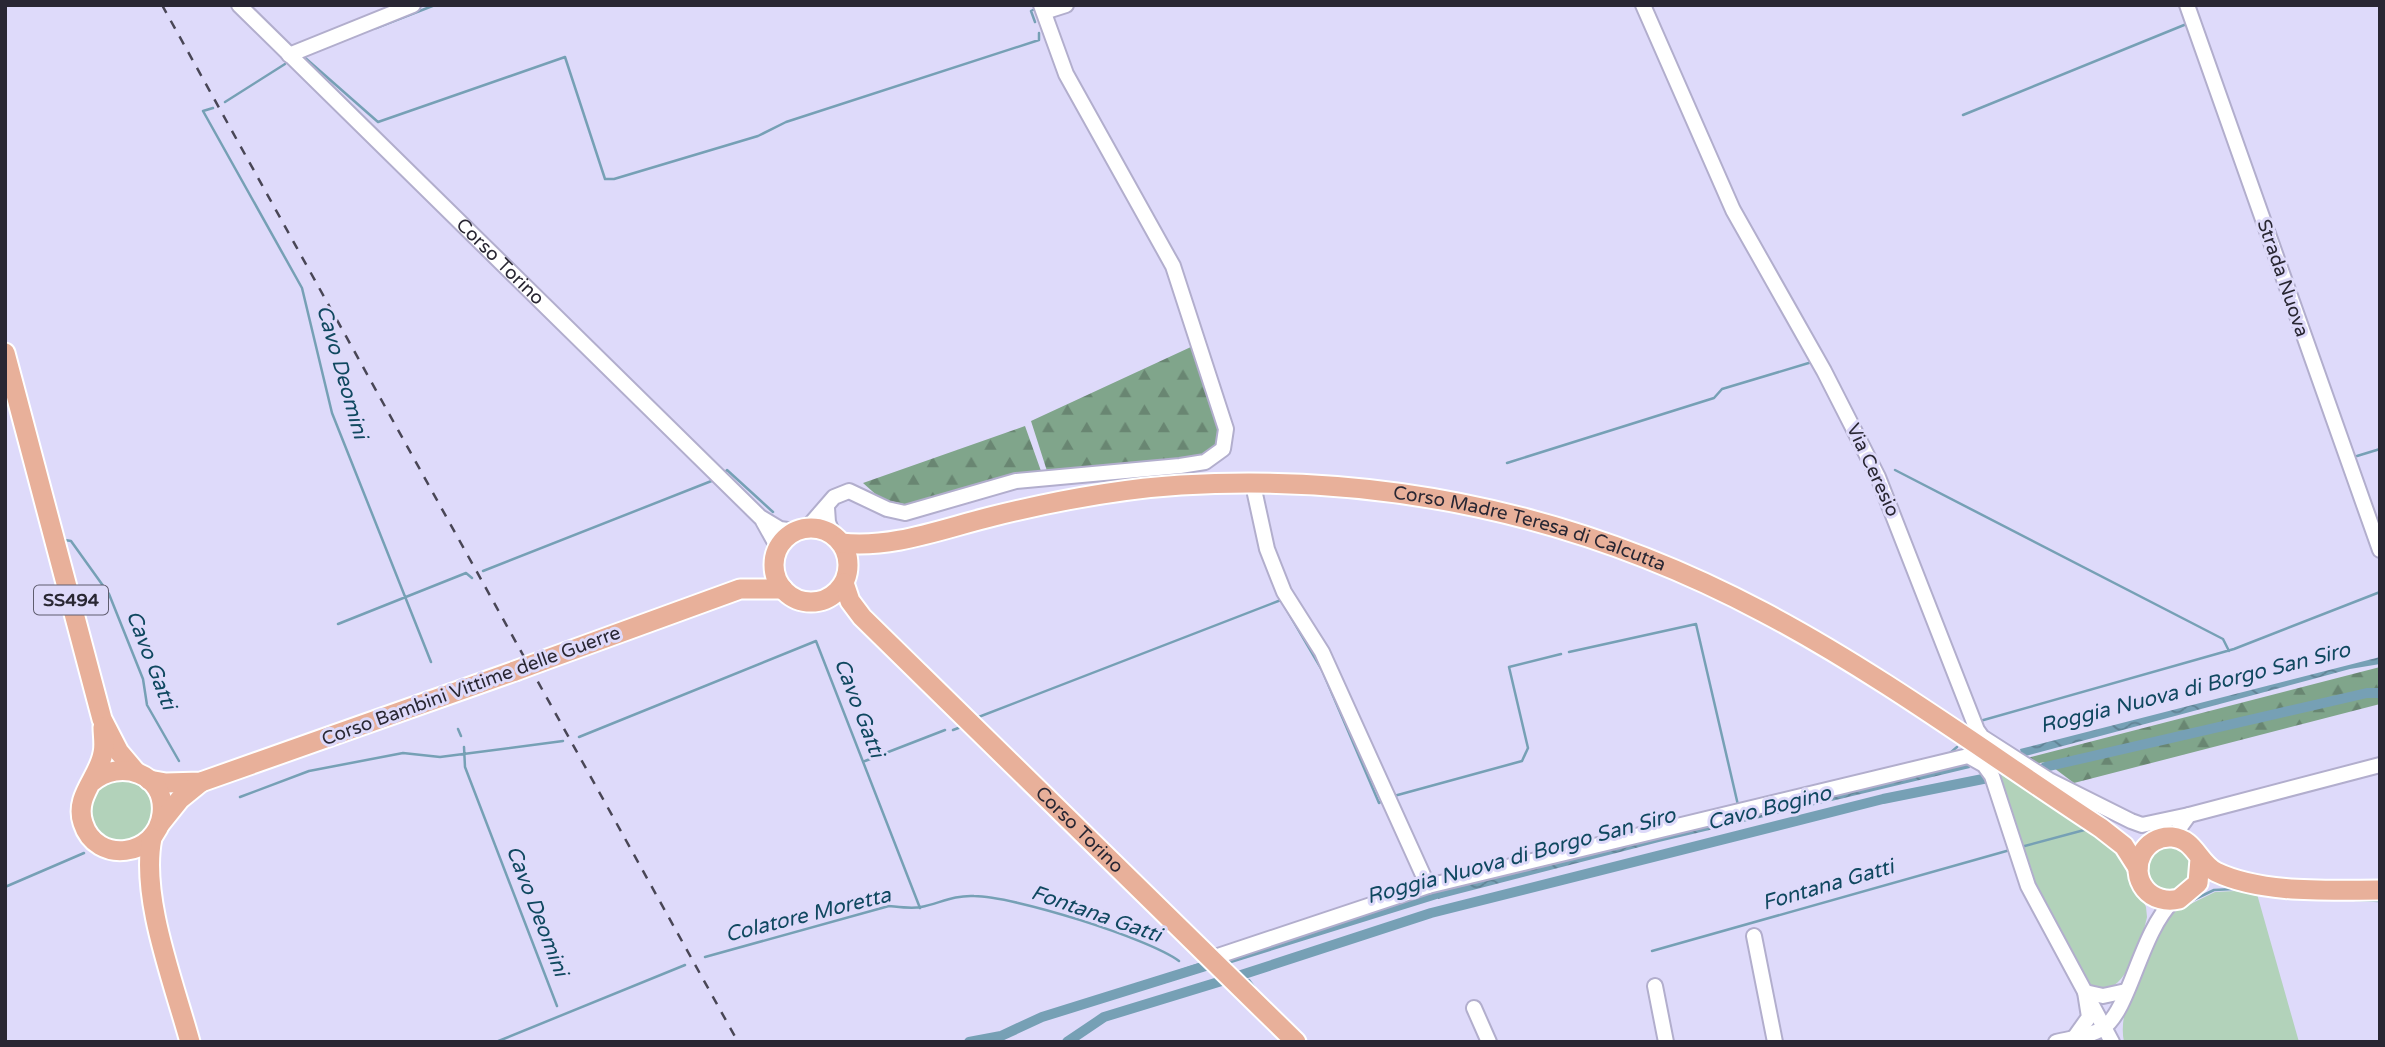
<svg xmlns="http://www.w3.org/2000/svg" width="2385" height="1047" font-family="'Varela Round',sans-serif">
<defs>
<pattern id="forest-firs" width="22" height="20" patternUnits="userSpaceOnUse" patternTransform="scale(1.75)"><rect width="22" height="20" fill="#80a58b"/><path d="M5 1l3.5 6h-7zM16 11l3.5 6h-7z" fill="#698672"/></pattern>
<pattern id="water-waves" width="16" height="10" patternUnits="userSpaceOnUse" patternTransform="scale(1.75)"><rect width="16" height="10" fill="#76a0b5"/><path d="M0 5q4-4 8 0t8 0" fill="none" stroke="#618294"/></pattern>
</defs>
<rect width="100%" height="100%" fill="#dedafa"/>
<path fill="#b2d2ba" d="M1996,771L2112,846L2127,866L2146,907L2147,917C2142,940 2121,1010 2089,983L2033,881Z
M135,777L155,801L148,832L127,844C121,843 110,843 105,839C79,825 89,798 103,781Z
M2164,846L2188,851L2195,874L2172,893C2145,884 2136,863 2164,846Z
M2235,891L2257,894L2299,1042H2124C2116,1005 2149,951 2164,917L2215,892Z"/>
<path fill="url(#forest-firs)" d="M1193,346L1221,426L1220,443L1207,456L1047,471L1031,421Z
M1025,426L1041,471L913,506L881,499L863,483Z
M2380,667V704L2074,783L2046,762L2033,764L2027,758Z"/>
<path fill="url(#water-waves)" d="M2380,657V664L2350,669L2022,757L2020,749Z
M1968,761L1970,768L1659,842L1438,899L1436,890Z"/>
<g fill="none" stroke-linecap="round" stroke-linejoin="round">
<path stroke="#76a0b5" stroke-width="2.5" d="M1035,22L1031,11L1035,9
M376,28L435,5
M303,56L378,122L565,57L605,179H614L758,136L786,122L1039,40V33
M225,102L285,64
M213,108L203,111L302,288L332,413L431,662
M1963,115L2189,23
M2357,456L2380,449
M1507,463L1714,398L1722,389L1812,362
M1895,470L2223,639L2229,651
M724,474L727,470L773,512
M65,540L71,541L109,594L143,679L147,705L179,761
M483,571L714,480
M865,606L925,665
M338,624L466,573L472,578
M1569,652L1696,624L1738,805
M976,718L1281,600L1322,670L1379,803L1382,801
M1980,721L2234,649L2380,592
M458,729L461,736
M953,730L961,727
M579,737L816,641L920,908
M464,747L465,767L557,1006
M1932,758L1950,753L1957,747
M865,761L945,730
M1394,796L1522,761L1528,748L1509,667L1561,654
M240,797L309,771L403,753L440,757L563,741
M2021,847L2088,829
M5,887L84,853
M2355,900L2380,901
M2191,901L2214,890L2234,889
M1652,951L2010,850
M705,957L889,906C899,907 911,909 921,907C940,903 954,895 974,896C1013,896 1148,938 1179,961
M1182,970L1203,963
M1244,981L1249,980L1254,987
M496,1042L685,965"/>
<path stroke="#76a0b5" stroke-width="10" d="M2045,767L2367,693H2380
M1238,976L1431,913L1883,799L1988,778
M969,1042L1001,1036L1042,1017L1449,890
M1067,1042L1104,1017L1225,980"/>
<g stroke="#b2aecd" stroke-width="18">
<g id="minor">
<path id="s1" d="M239,5L760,517L780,529L795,531"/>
<path d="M1643,5L1733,210L1824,371L1878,477L1977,730L1982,737L2049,780L2131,821L2142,825L2189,815"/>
<path d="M2187,5L2380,550"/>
<path d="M1044,12L1066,5"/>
<path d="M289,55L413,5"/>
<path d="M1255,494L1267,549L1284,592L1322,652L1428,886"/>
<path d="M827,508L828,522L833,535"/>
<path d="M763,521L778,548"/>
<path d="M808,527L834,497L849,491L887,509L905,513L1016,481L1180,466L1205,462L1223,449L1226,429L1173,266L1066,74L1041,5"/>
<path d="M2173,837L2189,815L2380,765"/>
<path d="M1754,936L1775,1042"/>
<path d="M1212,958L1428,886L1968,756L1984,765L1992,776L2028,886L2112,1042"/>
<path d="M1655,986L1666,1042"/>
<path d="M1474,1008L1489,1042"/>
<path d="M2074,1038L2089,1017L2085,992L2103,996L2126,991"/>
<path d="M2056,1042C2071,1038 2090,1037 2103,1028C2130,1010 2140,933 2173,901"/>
</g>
</g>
<g stroke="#fff" stroke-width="23">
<g id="major">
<path d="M5,353L102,719L119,752L136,772"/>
<circle cx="811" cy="565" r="37"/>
<path id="s2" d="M841,543C893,549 944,528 994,516C1055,501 1118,489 1181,485C1386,473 1582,516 1763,612C1879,673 1991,756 2101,828L2124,846L2138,868"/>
<path id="s3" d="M844,583L850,601L862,617L1296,1042"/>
<path d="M542,661L740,589H783"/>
<path d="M149,780L166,783L201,782L515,671"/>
<path d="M92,782C119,758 167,773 162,814C157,857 96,865 83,823C74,796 99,778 103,753C105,745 103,735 103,727"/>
<path d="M160,824L180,799L201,782"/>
<path d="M152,838C140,897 174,983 190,1042"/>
<path d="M2200,859L2198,883L2179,899C2167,902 2153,899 2145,889C2128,868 2144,835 2172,837C2195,839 2198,863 2216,872C2262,894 2330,890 2380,890"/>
</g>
</g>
<use href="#minor" stroke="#fff" stroke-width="14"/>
<use href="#major" stroke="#e8b09a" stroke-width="19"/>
<path stroke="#494656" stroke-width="2.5" stroke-dasharray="9 9" stroke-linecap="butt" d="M162,5L738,1042"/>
<g stroke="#fff" stroke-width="23" stroke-linecap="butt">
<path id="major-bridge" d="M515,671L542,661"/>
</g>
<use href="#major-bridge" stroke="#e8b09a" stroke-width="19"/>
</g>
<g text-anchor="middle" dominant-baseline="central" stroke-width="6" stroke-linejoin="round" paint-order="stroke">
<rect fill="#dedafa" stroke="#5f5d6f" stroke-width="2" x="34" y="585.5" width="74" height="29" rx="5"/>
<g font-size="18" font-weight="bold" fill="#292733">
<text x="71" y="600">SS494</text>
</g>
<g font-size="19" fill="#292733" stroke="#dedafa">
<text stroke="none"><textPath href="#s1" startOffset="366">Corso Torino</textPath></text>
<text transform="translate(2283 278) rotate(71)">Strada Nuova</text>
<text transform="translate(1873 470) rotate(65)">Via Ceresio</text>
<text stroke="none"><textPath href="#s2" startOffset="700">Corso Madre Teresa di Calcutta</textPath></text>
<text transform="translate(471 686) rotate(-20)">Corso Bambini Vittime delle Guerre</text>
<text stroke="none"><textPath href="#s3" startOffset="343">Corso Torino</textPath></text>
</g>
<g font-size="21" font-style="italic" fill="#104860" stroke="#dedafa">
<text transform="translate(342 372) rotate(74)">Cavo Deomini</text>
<text transform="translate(151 660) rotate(69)">Cavo Gatti</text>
<text transform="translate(2195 688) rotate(-14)">Roggia Nuova di Borgo San Siro</text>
<text transform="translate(859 708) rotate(69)">Cavo Gatti</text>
<text transform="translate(1769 808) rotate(-14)">Cavo Bogino</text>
<text transform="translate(1521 856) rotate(-15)">Roggia Nuova di Borgo San Siro</text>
<text transform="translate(1828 885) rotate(-16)">Fontana Gatti</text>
<text transform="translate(537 911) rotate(69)">Cavo Deomini</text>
<text transform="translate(1096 914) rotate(19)">Fontana Gatti</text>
<text transform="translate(808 915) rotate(-14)">Colatore Moretta</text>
</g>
</g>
<rect width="2385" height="1047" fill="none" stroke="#292733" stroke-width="14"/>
</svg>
